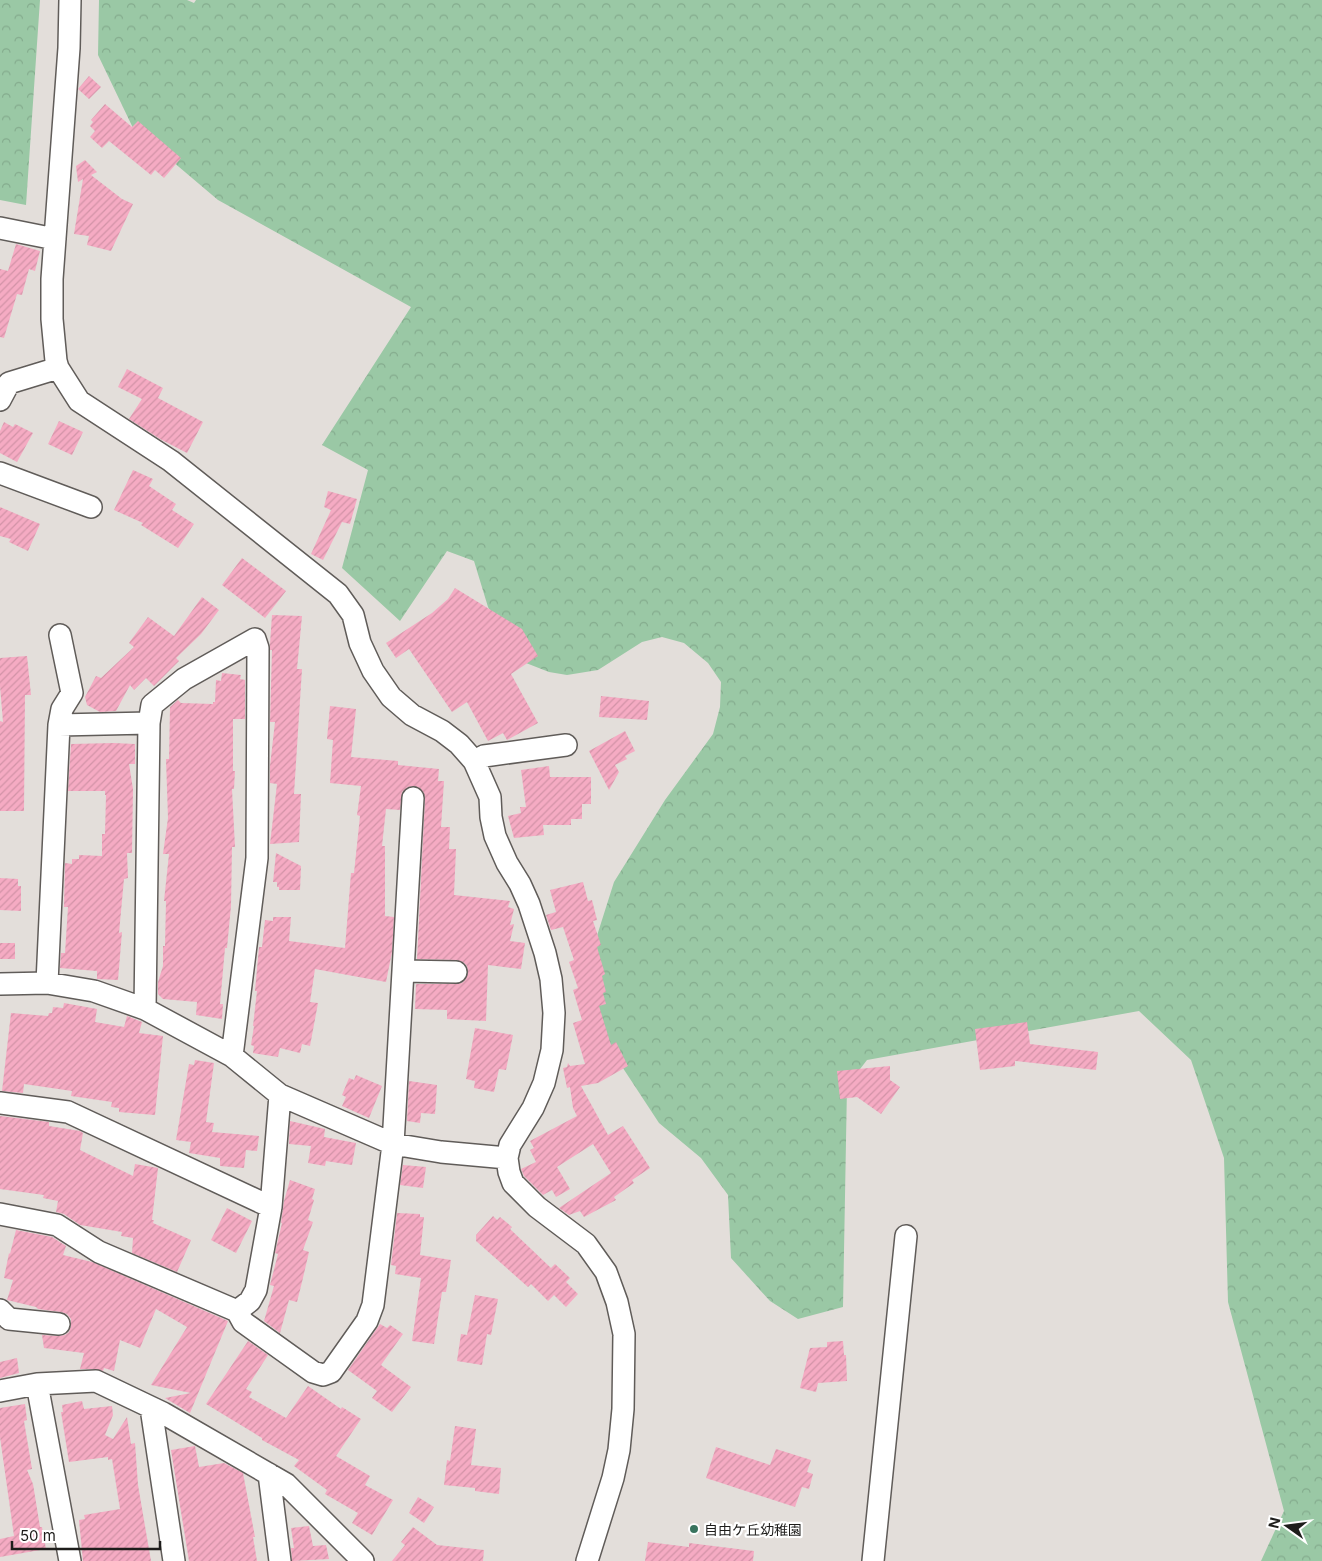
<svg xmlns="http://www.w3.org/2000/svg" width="1322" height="1561" font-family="Inter,'Noto Sans JP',sans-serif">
<defs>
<pattern id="forest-crowns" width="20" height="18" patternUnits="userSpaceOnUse" patternTransform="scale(1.25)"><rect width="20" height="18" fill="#9ac8a5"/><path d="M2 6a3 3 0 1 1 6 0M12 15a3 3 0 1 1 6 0" fill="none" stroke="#84ab8d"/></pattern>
<pattern id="building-hatch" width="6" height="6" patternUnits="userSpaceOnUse" patternTransform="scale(1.25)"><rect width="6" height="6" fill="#f5abc3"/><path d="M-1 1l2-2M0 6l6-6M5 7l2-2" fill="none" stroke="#d293a7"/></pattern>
</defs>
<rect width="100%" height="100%" fill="#e3deda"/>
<path fill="url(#forest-crowns)" d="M0,0H40L26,205L0,200Z
M99,0H187L194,3L196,0H1322V1561H1261L1284,1511L1228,1302L1224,1158L1191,1060L1139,1011L867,1060L847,1086L843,1307L798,1319L770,1301L731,1258L728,1195L701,1158L659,1123L617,1059L590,999L595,942L614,882L665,800L713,734L720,707L721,682L708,663L684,643L662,637L642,642L598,670L567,675L549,672L526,663L505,639L488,607L474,561L447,551L400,621L342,568L368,470L322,445L411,307L218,200L133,128L98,55Z"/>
<path fill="url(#building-hatch)" d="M89,76L101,87L89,99L78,89Z
M105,104L132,127L138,121L181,158L164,178L155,170L151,175L109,141L102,148L90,137L95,131L90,126L93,122L91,120Z
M85,160L97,172L91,175L122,199L133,204L111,251L87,245L89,236L74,234L83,179L78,182L76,166Z
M16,244L40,251L35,271L29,269L22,295L17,294L4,338L0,337V269L8,271Z
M127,369L163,388L158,398L203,422L187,453L160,439L129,419L142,399L118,387Z
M59,421L83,432L72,455L48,444Z
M4,422L13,427L15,424L33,433L17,462L0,453V431Z
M133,470L153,479L149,486L176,504L172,510L194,524L178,548L141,525L143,523L114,510Z
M328,491L357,499L350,524L342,522L323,560L311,554L331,510L324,507Z
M0,507L40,524L28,551L9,542L11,539L0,536Z
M242,558L286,591L265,618L222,585Z
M455,588L522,629L538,656L511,674L538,723L507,740L503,733L488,741L467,702L452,712L409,649L396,658L386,643L432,613L448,599Z
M202,597L219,610L201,634L176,658L179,661L154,686L146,678L134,690L130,685L116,711L100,712L87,705L85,697L96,676L101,678L134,647L129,643L148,617L174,636Z
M272,615L302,616L297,669H302L294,794H301L299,842L270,844L277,784L270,783V766L275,722H270L272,650H270V644Z
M27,656L31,695H25L24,811H0V721L3,722L0,686V658Z
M222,673L241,675L240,679L245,680V719H233V771H235L234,789H232L235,847H232L231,906L227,948H225L220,1004H223L222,1019L196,1015L197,1002L163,999L158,994V982L163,966V946H165L166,901H164L169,854H163L168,818L166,759H169L170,707L178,700L181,703L213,704V702H215L216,680L221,681Z
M601,696L649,701L647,720L599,717Z
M330,706L356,709L351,757L398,761V765L439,769L438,781H444L441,827H450L449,849H456L454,895L510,901L508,907L514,909L510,925L514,924L510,941L525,943L521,969L488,965L486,1021L447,1019V1010L415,1009L416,984H456L462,983L466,979L468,972L467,966L463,962L457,960L417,959L425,799L424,793L420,788L414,786L408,787L402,792L400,810L386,809L382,846H385V916L394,917L392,952L386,982L315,969L310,1002L318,1003L310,1046L302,1044L300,1053L280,1048L278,1057L253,1053L254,1046L251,1045L254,1026H253L257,991H255L259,947H262L265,920L273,921V917H291L289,941L345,948L351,873H354L360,816L357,815L361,786L330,783L333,740L327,739Z
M625,731L635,751L625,756L627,759L615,765L619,772L609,790L589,751Z
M114,743L135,744V764H129L133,789L132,853H127L128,878L124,879L119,933L122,932L118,980L97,979V971L60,968L61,953H65L68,907H64L65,863L72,864V859H79V855L102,856V834H105L106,795H105V791H68L71,744Z
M549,766L550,777H591V804H582V819H571V825H543L544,835L514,838L508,816L521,813L520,807H526L521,770Z
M276,853L301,866L300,890H279V887H277V882H273Z
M0,878L18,879V886H21V911L0,910Z
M583,882L588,901L592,900L597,920L593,921L601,945L597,947L605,974L602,976L606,992L603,993L606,1004L599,1006L611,1045L616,1042L628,1066L598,1083L581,1086L608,1135L623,1126L650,1168L632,1180L634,1183L614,1197L616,1200L584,1217L580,1211L569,1215L559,1208L611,1173L593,1144L557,1167L570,1189L556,1197L552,1190L543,1195L524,1176L521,1169L536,1162L530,1150L534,1148L530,1141L577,1116L573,1108L570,1087L567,1088L563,1068L567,1067L568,1063L570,1066L585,1064L573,1023L582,1020L573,990L578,988L569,962L574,960L563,927L551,930L546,915L556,912L550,890Z
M0,943H15V959H0Z
M64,1003L97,1009L95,1022L124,1027L127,1016L142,1022L139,1033L163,1036L155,1115L119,1112V1108L111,1107L112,1102L71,1096L72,1091L24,1084L23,1093L2,1091L11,1013L48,1016L49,1013H52L53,1007L63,1008Z
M1027,1022L1030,1044L1098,1052L1096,1070L1015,1061V1066L980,1070L975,1029Z
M475,1028L513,1035L506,1070L499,1069L494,1092L474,1088L475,1081L466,1079Z
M195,1060L214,1063L206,1122L214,1123L212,1132L259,1136L257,1151L246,1150L244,1168L220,1166V1158L189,1153L191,1142L176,1140L189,1064L194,1065Z
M890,1066V1080L900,1087L881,1114L857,1097L840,1099L837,1071Z
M356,1075L382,1086L369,1118L342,1106L346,1097L342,1095L349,1078L354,1080Z
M409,1081L437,1085L435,1114L421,1113L420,1123L407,1121Z
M0,1116L49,1122V1126L80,1131L83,1133L80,1150L133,1176L135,1164L158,1168L152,1220H154L153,1223L191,1240L177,1272L132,1253L133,1238L121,1236L122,1232L80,1225L64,1214L56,1212L58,1201L43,1198L44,1195L0,1189Z
M290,1121L325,1129L324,1137L356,1143L352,1165L326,1161L325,1166L308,1163L311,1146L289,1144Z
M403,1165L426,1167L423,1188L400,1185Z
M290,1180L315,1189L312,1199L314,1200L308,1220L313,1222L303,1250L309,1252L302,1282L297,1302L289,1300L280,1333L264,1321L274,1286L270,1285L278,1254L275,1253L282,1223H281L284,1201Z
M227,1208L252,1221L236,1253L211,1240Z
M397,1213L420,1214V1217H424L420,1255L451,1260L446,1292H442L434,1344L412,1341L421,1278L395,1274L396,1266L391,1265Z
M493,1216L497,1220L500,1217L512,1227L510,1229L551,1268L555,1264L570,1278L566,1282L578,1294L566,1307L554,1295L548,1301L531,1284L528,1287L476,1241V1235Z
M16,1230L52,1237L66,1246L63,1255L92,1262L228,1321L190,1413L165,1398L191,1393L151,1385L187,1327L156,1309L140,1348L120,1340L114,1371L104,1368L103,1371L95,1369H80L84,1353L44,1348L42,1335L58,1336L65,1335L69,1332L71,1326V1319L67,1314L61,1312L38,1309L36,1307L7,1300L13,1280L4,1278L9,1253L10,1254Z
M475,1295L498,1299L491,1335L487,1334L482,1365L457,1361L461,1334L467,1335Z
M380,1324L387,1328L390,1325L403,1334L381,1365L411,1387L392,1412L372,1398L377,1391L348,1370Z
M248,1341L268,1355L246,1389L252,1392L249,1397L286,1418L308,1386L341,1409L342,1407L361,1419L336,1456L370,1476L365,1485L393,1500L372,1535L352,1523L358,1513L325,1494L327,1490L294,1466L299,1460L262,1440V1438L206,1404Z
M843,1341L844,1355H846L847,1381L818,1383L816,1392L800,1388L810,1348L827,1347V1342Z
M17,1358L19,1373L0,1378V1362Z
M82,1401L84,1409L112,1406L113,1415L105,1435L113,1439L127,1417L131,1444L135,1443L138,1485L151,1561H83L79,1520L85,1519L84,1515L120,1509L112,1459L108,1460V1457L69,1462L61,1412H63L62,1405Z
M25,1404L27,1420L24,1421L32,1469L27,1470L33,1484L40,1527H42L46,1549L0,1557V1539L14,1536L0,1437V1408Z
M455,1426L476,1429L471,1465L501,1468L499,1494L475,1491V1488L444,1485L447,1460L450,1461Z
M195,1446L199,1467L224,1463L243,1473L255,1537H253L257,1561H189L171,1450Z
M716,1447L770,1465L776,1449L811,1460L807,1472L813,1474L809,1489L802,1487L795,1507L706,1478Z
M418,1497L434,1507L424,1523L409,1513Z
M309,1526L313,1546L326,1545L329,1559L292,1561L291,1548H294L291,1528Z
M413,1527L437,1545L484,1550L483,1561H392L405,1545L401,1542Z
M648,1542L689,1547V1543L754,1551L753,1561H645Z"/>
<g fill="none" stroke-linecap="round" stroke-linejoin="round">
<g stroke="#605c59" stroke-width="24">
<path id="minor" d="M70,0L69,48L52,279V319L56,361L58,368L79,401L171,461L338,594L353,615L360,643L373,671L391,697L412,715L442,731L459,744L474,761L490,797L491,817L495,836L507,863L520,884L529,904L545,953L551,979L554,1013L552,1050L544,1083L533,1108L510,1145L507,1158L509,1172L513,1183L537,1207L586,1244L606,1272L617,1302L624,1334L623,1409L619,1450L613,1478L587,1561
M0,228L55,239
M0,400L9,383L58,368
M0,473L91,507
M59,725L62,709L72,693L60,635
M474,761L484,756L566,745
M403,971L456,972
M47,983L59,725L149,723
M0,984L47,983L94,991L145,1009L232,1056L280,1095L393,1144L441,1152L507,1158
M145,1009L149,723L152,705L184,679L255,639L258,648L257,858L232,1056
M0,1103L68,1112L271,1207
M0,1214L57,1225L99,1252L237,1311L250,1301L256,1290L271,1207L280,1095
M0,1310L9,1319L59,1324
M237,1311L243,1322L313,1372L323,1375L331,1372L367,1321L373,1305L393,1144L413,798
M37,1384L70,1561
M0,1391L37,1384L96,1381L163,1413L286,1484L363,1561
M151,1408L174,1561
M269,1474L280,1561
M873,1561L906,1236"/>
</g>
<use href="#minor" stroke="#fff" stroke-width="21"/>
</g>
<circle fill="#39745e" stroke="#fff" stroke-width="2" cx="694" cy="1529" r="5"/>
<g text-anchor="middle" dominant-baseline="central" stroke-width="4.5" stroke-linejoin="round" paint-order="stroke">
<g font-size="14" fill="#1e1d1b" stroke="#fff" text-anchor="start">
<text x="704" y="1529">自由ケ丘幼稚園</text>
</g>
</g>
<g transform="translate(1287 1526) rotate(284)" stroke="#ffffff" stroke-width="4" paint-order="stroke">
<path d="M0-4L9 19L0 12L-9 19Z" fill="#1e1d1b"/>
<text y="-8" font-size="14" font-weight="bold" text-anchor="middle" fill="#1e1d1b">N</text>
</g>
<path d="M12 1541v8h148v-8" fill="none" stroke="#1e1d1b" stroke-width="2.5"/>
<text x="20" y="1541" font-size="15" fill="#1e1d1b" stroke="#ffffff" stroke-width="4" paint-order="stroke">50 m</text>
</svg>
